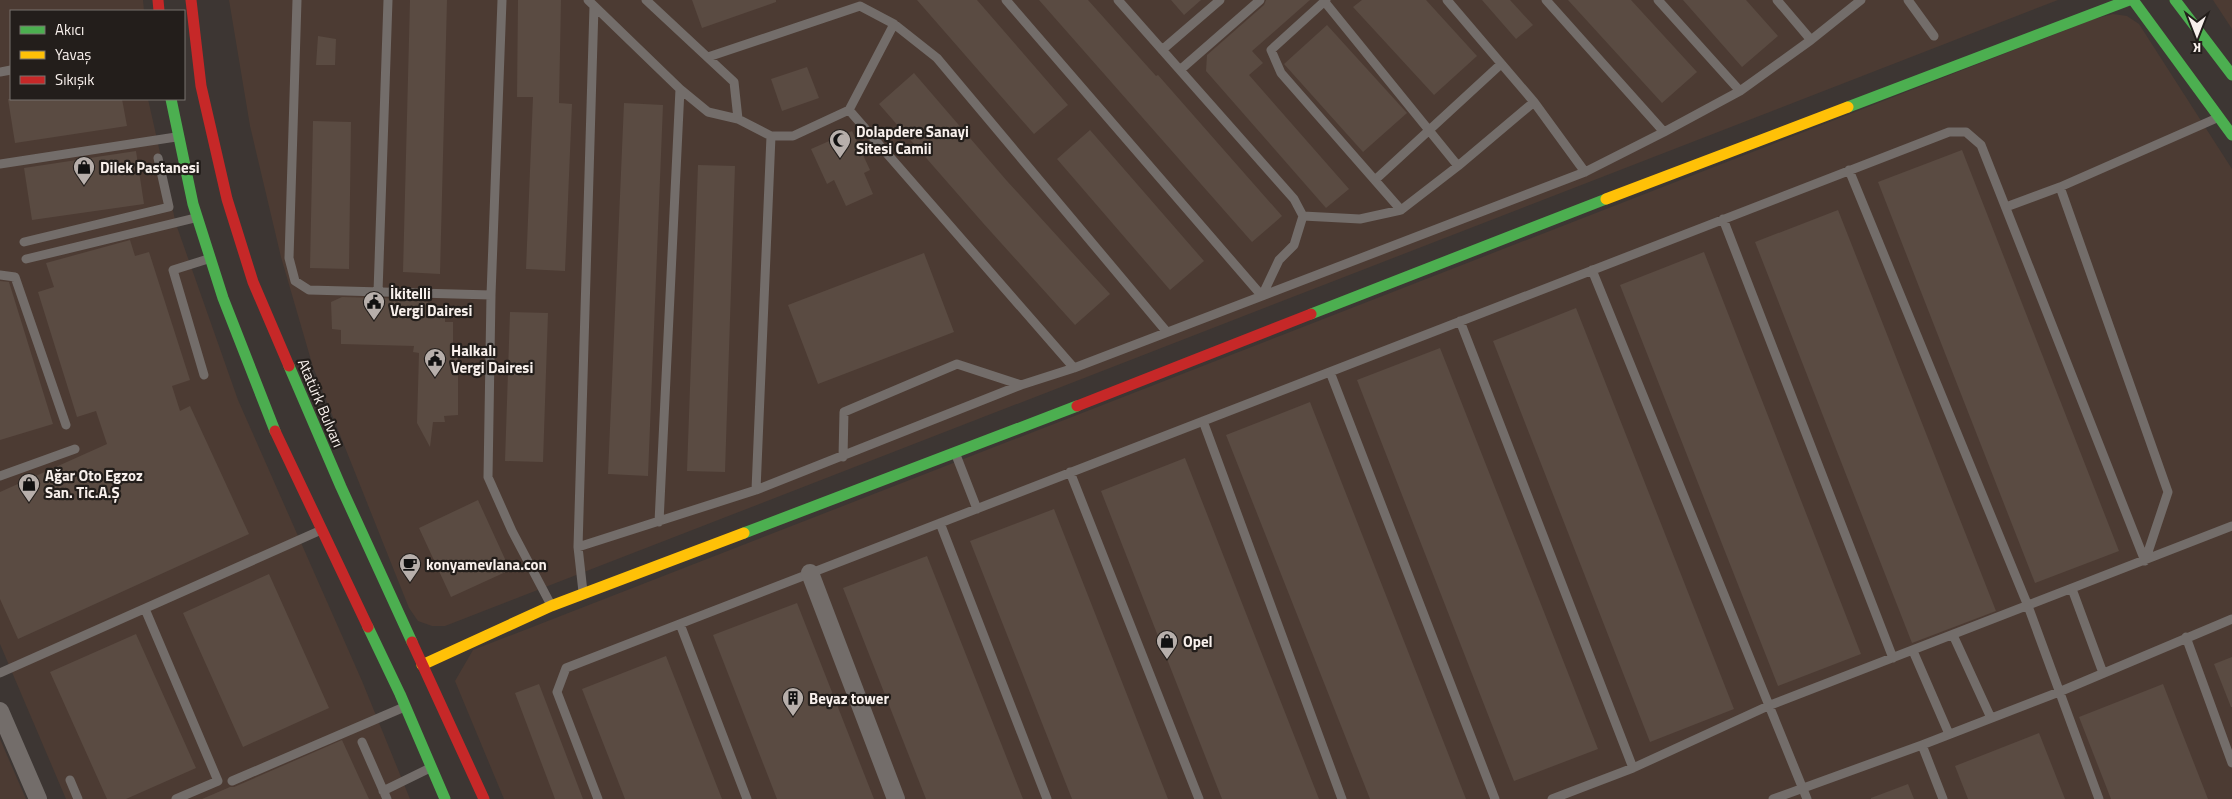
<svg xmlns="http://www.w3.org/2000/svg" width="2232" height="799" font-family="'Titillium Web',sans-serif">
<rect width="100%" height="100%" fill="#3d3633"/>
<path fill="#4c3b33" d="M0,0H143L144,11H11V99H148L176,224L238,400L362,681L410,799H66L0,644Z
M229,0H2058L445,626H432L418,621L409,608L313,367L281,257L250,126Z
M2213,0H2232V29Z
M2113,14L2127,16L2139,24L2232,169V799H504L455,681L473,650L2094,19Z
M0,739L26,799H0Z"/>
<path fill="#5a4b42" d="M410,0H447L440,274L403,272Z
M518,0H561L559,103L572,104L565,271L526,269L533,97H517Z
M692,0H776V2L702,28Z
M917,0H977L1068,105L1034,134Z
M1039,0H1088L1156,76L1158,75L1282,216L1252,242Z
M1171,0H1201L1184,15Z
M1266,0H1310L1252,51L1263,63L1249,75L1349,189L1326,208L1206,71L1207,55L1264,5Z
M1362,0H1426L1477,56L1434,95L1353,7Z
M1482,0H1510L1533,25L1516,39Z
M1568,0H1631L1697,72L1662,103Z
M1683,0H1746L1778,36L1742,67Z
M1327,25L1407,113L1363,152L1284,64Z
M318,36L336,39L335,65H316Z
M807,67L819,98L782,111L771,79Z
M914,73L1007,181L1110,294L1075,325L983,223L879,104Z
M8,99H122L127,126L15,143Z
M624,103L663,105L648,476L608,474Z
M313,121L351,122L349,269L310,268Z
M1090,130L1204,261L1170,290L1057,159Z
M852,131L870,170L864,173L873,194L846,206L834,180L827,184L811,149Z
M1962,150L2119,551L2035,583L1878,182Z
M136,151L144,204L32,220L24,168Z
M698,165L735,166L725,472L687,471Z
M1838,210L1996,611L1912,643L1755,242Z
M130,240L135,256L149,252L190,380L172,386L180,411L190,406L249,534L18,639L0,599V492L107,444L96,411L77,417L38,292L54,287L46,263Z
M1704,252L1861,654L1778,686L1620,285Z
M924,253L954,332L818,384L788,305Z
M0,281L9,282L53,424L0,440Z
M342,297L414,299L432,303L437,318H445V322H453V347H458V415L444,416L445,422H433L430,447L417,423L419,353L413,352L414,346L341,344V330L332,329L331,302Z
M1576,308L1734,709L1650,742L1493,341Z
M510,312L548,313L543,462L505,461Z
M1440,348L1598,749L1514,781L1357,380Z
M1310,402L1466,799H1370L1226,435Z
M1185,458L1319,799H1222L1101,491Z
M478,500L510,570L451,597L419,528Z
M1054,509L1168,799H1072L970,541Z
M927,556L1023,799H926L843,588Z
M269,574L329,708L243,747L183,613Z
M797,603L874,799H777L713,635Z
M136,634L196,768L126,799H107L50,672Z
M666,656L722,799H625L582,689Z
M2232,657V707H2231L2214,664Z
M539,684L583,799H555L515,693Z
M2163,684L2208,799H2111L2079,717Z
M2039,733L2065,799H1968L1955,766Z
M342,740L369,799H202L230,787H234Z
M1908,784L1914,799H1871V798Z"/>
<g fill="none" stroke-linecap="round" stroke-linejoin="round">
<path stroke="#736d6a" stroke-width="9" d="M297,0L289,258L295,281L309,290L491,295
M502,0L491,295L488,477L512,531L551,605
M588,0L680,89L708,112L738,119L771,136H793L849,110L894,24
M646,0L734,82L738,119
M1006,0L1262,296L1585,172L1664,132L1546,0
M1326,0L1271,50L1281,73L1401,210
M1447,0L1534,102
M1658,0L1740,91
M1777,0L1811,40
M1908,0L1934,36
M1324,1L1458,166
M1162,50L1220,0
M708,57L860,6L894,24L937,58L1166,331
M1180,70L1260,0
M0,72L11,70
M849,110L1074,368
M1664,132L1740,91L1811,40L1861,0
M0,164L176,137
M1849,170L2028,606L2099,799
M1375,180L1501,64
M2060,187L2168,492L2145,561
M2006,207L2060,187L2217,118
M1303,216L1360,219L1401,210L1458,166L1534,102L1585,172
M1723,219L1893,658
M24,242L169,207L158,158
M26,259L195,218
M1592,270L1807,799
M0,275L15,277L66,425
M378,292L388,0
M1460,321L1633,768
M1330,372L1495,799
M204,375L173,270L208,259
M1203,421L1342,799
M956,455L977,509
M843,457L844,412L957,364L1021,385
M1070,472L1199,799
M0,476L75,449
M756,490L771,136
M659,522L680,89
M940,523L1047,799
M578,547L756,490L1021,385L1074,368L1262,296L1279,260L1294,245L1303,216L1294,199L1118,0
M2072,589L2103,673
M583,592L578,547L594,6
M145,609L218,781L176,799
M680,624L747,799
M1953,635L1991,718
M2186,637L2232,763
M1913,651L1949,734
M0,673L319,531
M362,742L387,799
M1922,745L1943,799
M70,780L78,799
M232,781L402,708
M383,791L428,769
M598,799L557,692L566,668L1949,132H1966L1981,145L2145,561
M1552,799L1633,768L1768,706L2232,526
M1773,799L1922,745L2059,692L2232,619"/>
<path stroke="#736d6a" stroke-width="18" d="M810,573L896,799
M0,711L38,799"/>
<path stroke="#4caf50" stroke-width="11" d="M2133,0L2232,135
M2175,0L2232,75
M171,99L193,204L223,298L275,431
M1848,107L2129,0
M1311,314L1606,199
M289,366L341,487L412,642
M744,533L1077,406
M368,627L400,694L445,799"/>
<path stroke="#ffc107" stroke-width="11" d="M1606,199L1848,107
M422,665L551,606L744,533"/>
<path stroke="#c62828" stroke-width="11" d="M158,0L159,11
M191,0L201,86L227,199L253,282L289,366
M1077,406L1311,314
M275,431L368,627
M412,642L484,799"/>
</g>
<defs>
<g id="mosque-pin" transform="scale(1.125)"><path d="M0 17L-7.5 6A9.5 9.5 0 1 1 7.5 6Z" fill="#b7afab" stroke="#231e1b"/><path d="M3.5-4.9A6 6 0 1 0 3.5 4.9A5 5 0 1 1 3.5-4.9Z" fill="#111"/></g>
<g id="shop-pin" transform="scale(1.125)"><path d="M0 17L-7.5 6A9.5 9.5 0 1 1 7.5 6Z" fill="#b7afab" stroke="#231e1b"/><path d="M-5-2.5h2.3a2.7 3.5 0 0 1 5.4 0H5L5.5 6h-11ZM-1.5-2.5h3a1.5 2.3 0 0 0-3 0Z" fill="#111"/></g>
<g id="civic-pin" transform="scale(1.125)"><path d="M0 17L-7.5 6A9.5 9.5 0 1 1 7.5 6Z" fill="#b7afab" stroke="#231e1b"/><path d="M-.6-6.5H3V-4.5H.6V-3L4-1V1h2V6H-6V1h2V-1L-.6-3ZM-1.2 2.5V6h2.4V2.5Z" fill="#111"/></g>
<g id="cafe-pin" transform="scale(1.125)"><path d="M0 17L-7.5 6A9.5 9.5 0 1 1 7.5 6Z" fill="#b7afab" stroke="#231e1b"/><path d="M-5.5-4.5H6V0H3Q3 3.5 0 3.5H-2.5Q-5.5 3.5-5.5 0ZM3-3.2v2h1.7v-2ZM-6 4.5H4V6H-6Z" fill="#111"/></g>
<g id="building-pin" transform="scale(1.125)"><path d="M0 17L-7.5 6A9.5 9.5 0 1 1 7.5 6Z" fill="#b7afab" stroke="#231e1b"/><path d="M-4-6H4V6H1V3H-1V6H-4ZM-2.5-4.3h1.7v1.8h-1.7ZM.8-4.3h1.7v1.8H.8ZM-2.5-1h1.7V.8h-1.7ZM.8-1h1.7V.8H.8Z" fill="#111"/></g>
</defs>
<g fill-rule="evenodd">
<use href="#mosque-pin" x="840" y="140"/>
<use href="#shop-pin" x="84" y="167"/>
<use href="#civic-pin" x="374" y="302"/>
<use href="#civic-pin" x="435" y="359"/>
<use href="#shop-pin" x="29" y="484"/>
<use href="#cafe-pin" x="410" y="564"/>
<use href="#shop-pin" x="1167" y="641"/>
<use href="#building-pin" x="793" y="698"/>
</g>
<g text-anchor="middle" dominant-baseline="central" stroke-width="4.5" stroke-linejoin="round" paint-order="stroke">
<g font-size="15" font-weight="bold" fill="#f8f0ec" stroke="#231e1b" text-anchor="start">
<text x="856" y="131">Dolapdere Sanayi<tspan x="856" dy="17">Sitesi Camii</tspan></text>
<text x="100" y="167">Dilek Pastanesi</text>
<text x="390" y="293">İkitelli<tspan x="390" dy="17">Vergi Dairesi</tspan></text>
<text x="451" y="350">Halkalı<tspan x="451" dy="17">Vergi Dairesi</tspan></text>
<text x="45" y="475">Ağar Oto Egzoz<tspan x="45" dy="17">San. Tic.A.Ş</tspan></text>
<text x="426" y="564">konyamevlana.con</text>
<text x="1183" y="641">Opel</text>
<text x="809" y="698">Beyaz tower</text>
</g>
<g font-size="15" fill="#f8f0ec" stroke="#231e1b">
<text transform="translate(321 403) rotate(67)">Atatürk Bulvarı</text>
</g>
</g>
<rect x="10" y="10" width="175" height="90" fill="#231e1b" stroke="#78726f"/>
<rect x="20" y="26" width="25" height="8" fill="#4caf50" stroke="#78726f"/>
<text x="55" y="35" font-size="15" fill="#f8f0ec">Akıcı</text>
<rect x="20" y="51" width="25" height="8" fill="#ffc107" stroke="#78726f"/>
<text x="55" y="60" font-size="15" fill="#f8f0ec">Yavaş</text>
<rect x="20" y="76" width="25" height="8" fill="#c62828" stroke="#78726f"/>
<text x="55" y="85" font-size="15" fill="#f8f0ec">Sıkışık</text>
<g transform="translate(2197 35) rotate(180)" stroke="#231e1b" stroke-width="4" paint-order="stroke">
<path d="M0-4L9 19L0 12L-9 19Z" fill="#f8f0ec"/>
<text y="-8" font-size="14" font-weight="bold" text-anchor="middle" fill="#f8f0ec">K</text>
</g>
</svg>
